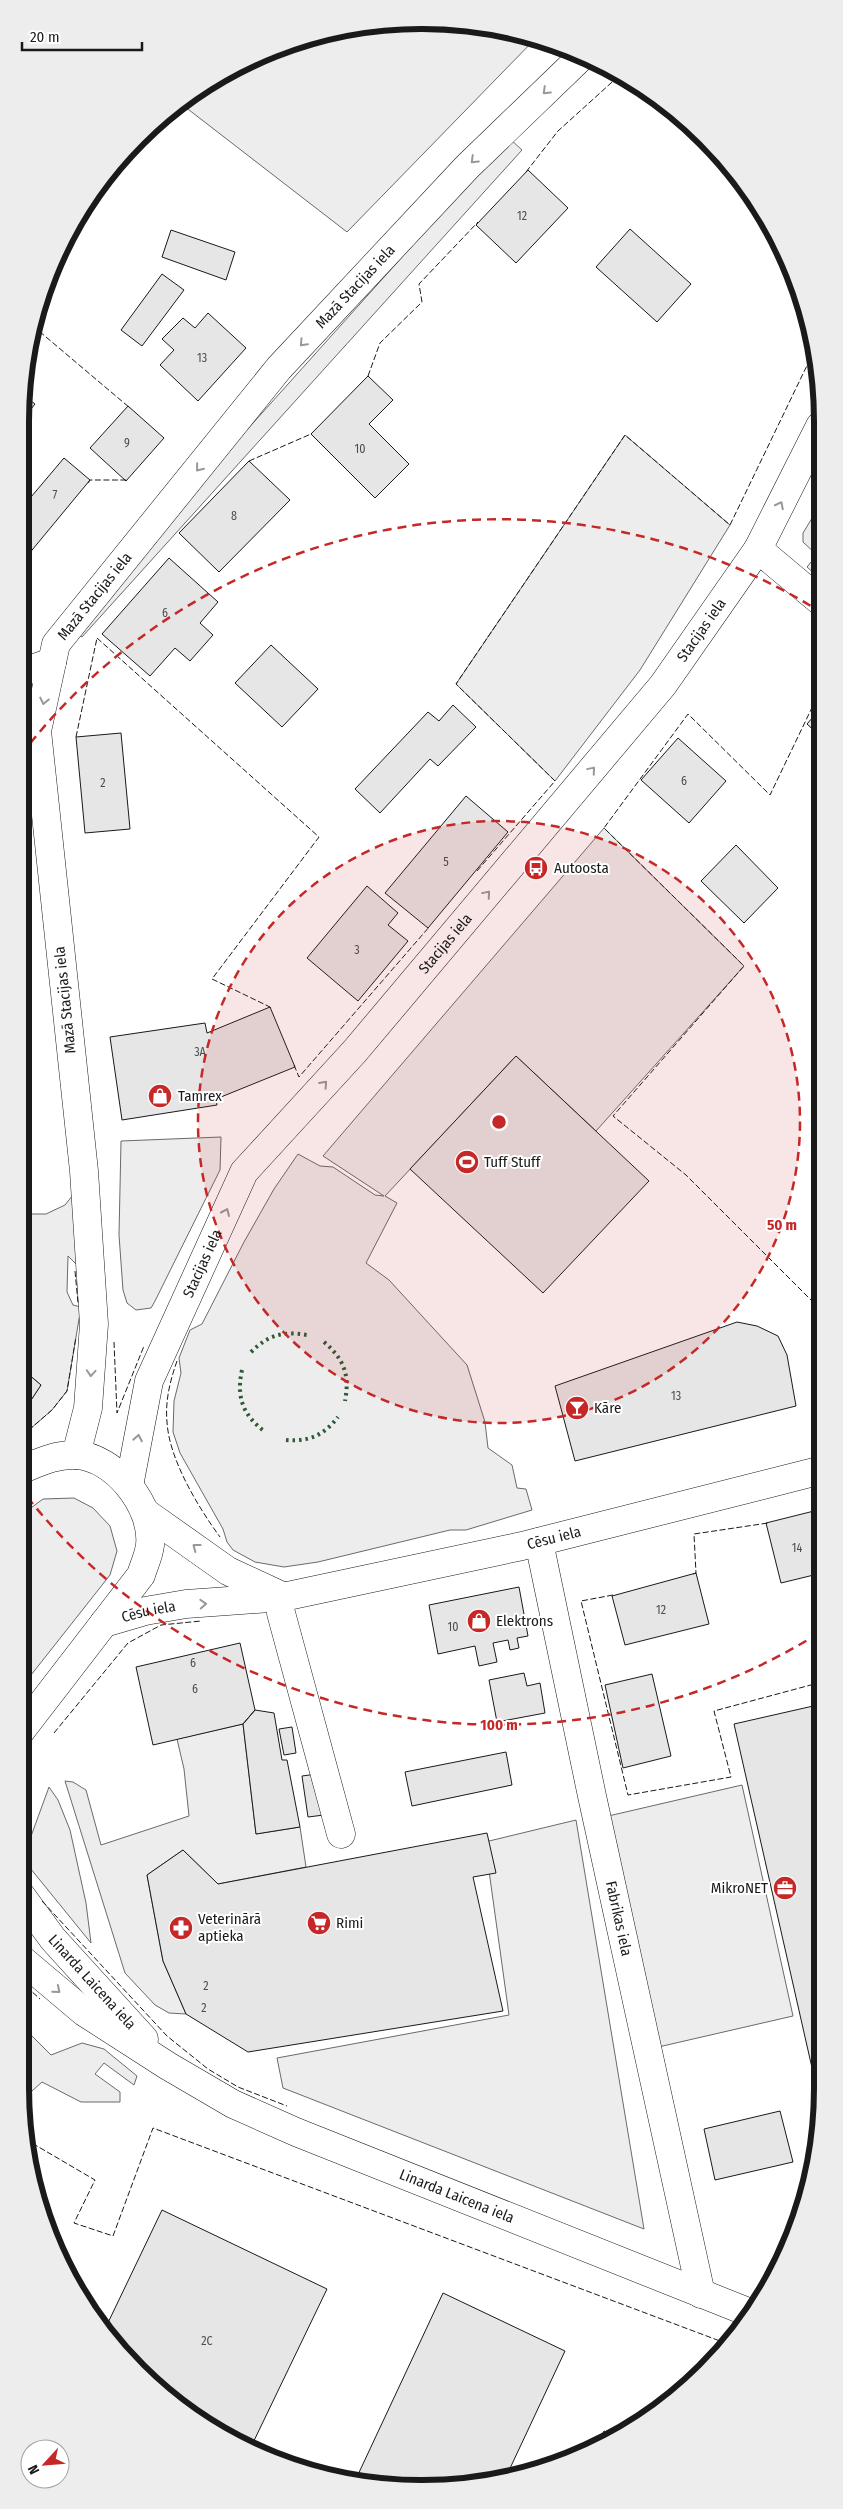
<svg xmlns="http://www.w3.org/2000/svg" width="843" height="2509" font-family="'Fira Sans Condensed',sans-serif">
<rect width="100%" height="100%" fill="#fff"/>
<path fill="#ededed" stroke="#6a6a6a" d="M447,21L525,34L536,38L347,232L180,103L221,74L292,41L369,23Z
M509,138L522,150L82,637L69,628Z
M625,435L730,525L640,670L555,781L456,684Z
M820,505V584L815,574L807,567L817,555L803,542V533Z
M604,828L744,966L596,1131L516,1056L385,1196L397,1203L366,1263L389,1280L467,1365L485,1422L488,1448L512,1465L517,1488L526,1489L532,1510L466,1530H450L318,1562L284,1567L255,1562L233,1550L227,1542L223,1529L180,1453L173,1432L174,1401L181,1373L179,1358L190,1330L202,1324L244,1242L274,1189L298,1154L320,1166L333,1167L375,1195L384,1196L323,1156Z
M221,1137L220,1170L155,1301L151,1308L136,1310L127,1303L123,1290L119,1235L121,1141Z
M73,1195L78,1266L68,1256L67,1292L73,1305L81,1307L67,1391L52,1410L22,1436L20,1434V1417L41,1385L20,1367V1214H46L65,1205Z
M74,1498L93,1508L110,1526L117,1551L110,1575L20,1689V1516L43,1499Z
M243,1724L256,1834L300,1827L306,1867L218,1884L183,1850L147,1875L163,1961L186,2014L169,2013L155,2005L125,1973L65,1781L73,1782L86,1790L101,1845L189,1816L184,1769L177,1739Z
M742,1785L793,2016L654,2048L604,1817Z
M49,1787L58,1800L70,1830L86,1903L91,1943L26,1863L30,1839Z
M576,1820L644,2229L283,2088L277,2058L509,2015L485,1842Z
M20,2024L51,2055L82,2043L104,2049L137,2076L134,2085L104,2063L95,2074L120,2092V2102H81L42,2082L21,2101Z"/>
<path fill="#e6e6e6" stroke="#1a1a1a" d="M528,170L568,208L516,263L476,225Z
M630,229L691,284L657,322L596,267Z
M171,230L235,252L226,280L162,257Z
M162,274L184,290L142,346L121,330Z
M208,313L246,348L198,401L160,365L174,350L162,339L183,318L195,328Z
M368,376L393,400L369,424L409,464L375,498L311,434Z
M23,395L35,404L20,423V422Z
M128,406L164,438L126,481L90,448Z
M64,458L90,480L23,561L20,558V510Z
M249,461L290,500L219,572L179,533Z
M169,558L218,602L200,623L213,635L190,661L175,648L150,676L102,634Z
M271,645L318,689L282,727L235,683Z
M453,705L476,727L438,766L430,759L380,813L355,789L428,712L439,721Z
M820,709V736L807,724Z
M121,733L130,829L85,833L76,737Z
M678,738L726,781L689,823L641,780Z
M466,796L508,832L428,928L385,893Z
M736,845L778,888L744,923L701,881Z
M367,886L398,913L388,925L408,941L358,1001L307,958Z
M270,1007L295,1067L216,1099L217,1105L122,1120L110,1037L205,1023L207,1033Z
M516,1056L649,1181L543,1293L410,1169Z
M737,1322L757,1326L778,1336L787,1355L796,1406L575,1461L555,1386Z
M20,1367L41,1385L20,1417Z
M822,1509V1573L781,1583L766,1523Z
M696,1573L709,1624L625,1645L612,1596Z
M519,1587L528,1636L517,1638L519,1648L510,1650L508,1640L493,1643L497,1662L479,1666L475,1646L438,1654L429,1605Z
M240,1643L255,1710L243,1724L153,1745L136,1667Z
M524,1673L527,1686L540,1683L545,1713L497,1722L489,1680Z
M652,1674L671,1756L623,1768L605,1685Z
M822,1704L823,2080L815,2081L734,1724Z
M255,1710L274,1713L282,1760H287L300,1827L256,1834L243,1724Z
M292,1727L296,1753L284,1755L279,1729Z
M506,1752L512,1785L412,1806L405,1772Z
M317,1774L324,1815L308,1817L302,1776Z
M487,1833L496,1873L473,1877L503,2011L248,2052L186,2014L163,1961L147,1875L183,1850L218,1884Z
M780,2111L793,2162L715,2180L704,2129Z
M162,2210L327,2289L250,2449L177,2406L120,2352L105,2329Z
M793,2222H795L771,2277L769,2276Z
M443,2293L565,2351L505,2479L448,2488L369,2486L355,2481Z
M604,2431L614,2435L599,2442Z"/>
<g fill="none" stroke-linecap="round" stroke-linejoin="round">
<g stroke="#1a1a1a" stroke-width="29">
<g id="minor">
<path d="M758,549L820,601"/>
<path d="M20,673L52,662"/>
<path id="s1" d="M539,1542L592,1796L701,2294"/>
<path d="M281,1613L341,1834"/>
</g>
</g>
<g stroke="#1a1a1a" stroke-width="29">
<g id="tertiary">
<path d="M146,1513L228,1571L282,1596"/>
<path id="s2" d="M104,1623L145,1611L186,1604L283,1597L522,1546L822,1470"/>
</g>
</g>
<g stroke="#1a1a1a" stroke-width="29">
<g id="secondary">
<path id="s3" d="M76,1455L88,1408L94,1324L84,1171L37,731L56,644L279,368L467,167L581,57"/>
<path id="s4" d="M129,1486L149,1381L244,1172L355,1051L663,685L758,549L820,426"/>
</g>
</g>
<g stroke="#1a1a1a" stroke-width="29">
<g id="primary">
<path d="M20,1470C38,1463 56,1454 75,1455C115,1456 154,1507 150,1545C149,1555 144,1565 141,1575L20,1732"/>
<path id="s5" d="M20,1894L53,1939L144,2039"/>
<path id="s6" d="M20,1958L84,2012L168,2066L233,2104L296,2132L753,2314"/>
</g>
</g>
<use href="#minor" stroke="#fff" stroke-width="28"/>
<use href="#tertiary" stroke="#fff" stroke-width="28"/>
<use href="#secondary" stroke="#fff" stroke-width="28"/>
<use href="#primary" stroke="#fff" stroke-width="28"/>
<path stroke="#2b5a34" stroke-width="4" stroke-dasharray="2.5 4" stroke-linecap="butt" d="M324,1342C344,1359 350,1375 345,1401
M251,1352C268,1335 283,1331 307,1335
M242,1370C236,1397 243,1415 264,1431
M286,1440C309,1442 324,1435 338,1417"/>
<path stroke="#1a1a1a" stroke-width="1" stroke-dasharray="6 2.5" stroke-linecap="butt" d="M526,172L558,131L621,74
M33,326L130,408
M368,376L380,343L422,302L419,284L478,222
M249,461L311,434
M88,483L90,480H126
M97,638L319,837L212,979L270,1007L271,1009
M820,691L770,795L688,714L604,828L744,966L613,1116L686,1175L821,1310
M76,737L97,638
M477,871L555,781L456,684L625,435L730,525L814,351
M294,1065L299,1077L430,926
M75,1271L78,1303
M114,1342L117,1413L144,1346
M177,1361C170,1381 165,1401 167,1422C169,1459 198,1507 220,1537
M22,1436L52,1410L67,1391L76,1337
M693,1574L696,1573L694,1534L768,1523
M613,1595L581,1601L628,1795L731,1777L714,1711L822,1682
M54,1733L128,1643L161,1625L201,1621
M20,1786L29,1772
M42,1901L167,2036L208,2069L238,2087L287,2106
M20,1981L40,1999
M25,2139L95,2180L74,2223L113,2236L153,2128L728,2344
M792,2225L812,2172"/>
</g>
<defs><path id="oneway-chevron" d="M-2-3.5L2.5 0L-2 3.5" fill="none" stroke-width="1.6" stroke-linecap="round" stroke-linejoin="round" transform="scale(1.25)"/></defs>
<g stroke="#989898">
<use href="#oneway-chevron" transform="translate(546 91) rotate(136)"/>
<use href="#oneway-chevron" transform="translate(474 160) rotate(136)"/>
<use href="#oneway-chevron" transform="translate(303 343) rotate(133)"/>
<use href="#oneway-chevron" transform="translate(199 468) rotate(129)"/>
<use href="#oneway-chevron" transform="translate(780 505) rotate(-63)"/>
<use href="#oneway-chevron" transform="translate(44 701) rotate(102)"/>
<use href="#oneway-chevron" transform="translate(592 770) rotate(-50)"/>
<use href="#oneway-chevron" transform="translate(487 894) rotate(-50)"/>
<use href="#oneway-chevron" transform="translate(324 1084) rotate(-48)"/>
<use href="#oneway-chevron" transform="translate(226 1212) rotate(-66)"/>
<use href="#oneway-chevron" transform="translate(91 1373) rotate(94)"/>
<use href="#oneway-chevron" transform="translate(138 1438) rotate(-80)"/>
<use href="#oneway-chevron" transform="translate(196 1547) rotate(-143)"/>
<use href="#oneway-chevron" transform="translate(203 1604) rotate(-3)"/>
<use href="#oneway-chevron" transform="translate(57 1990) rotate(40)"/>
</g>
<circle cx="499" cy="1122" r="301" fill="#c62828" fill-opacity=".12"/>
<g fill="none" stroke="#c62828" stroke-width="2.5" stroke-dasharray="9 6">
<circle cx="499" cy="1122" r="301"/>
<path d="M819 1633A603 603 0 0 1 21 1489M21 755A603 603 0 0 1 819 611"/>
</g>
<defs>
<g id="bus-disc" transform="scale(1.25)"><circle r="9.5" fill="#c62828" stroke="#fff"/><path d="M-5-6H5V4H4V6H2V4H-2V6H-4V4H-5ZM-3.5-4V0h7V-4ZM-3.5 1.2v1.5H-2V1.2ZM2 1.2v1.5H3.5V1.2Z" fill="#fff"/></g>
<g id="shop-disc" transform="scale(1.25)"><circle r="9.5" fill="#c62828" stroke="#fff"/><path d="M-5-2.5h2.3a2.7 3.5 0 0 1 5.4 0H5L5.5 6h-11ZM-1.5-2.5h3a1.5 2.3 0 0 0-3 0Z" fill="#fff"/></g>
<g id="stadium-disc" transform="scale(1.25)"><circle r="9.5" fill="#c62828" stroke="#fff"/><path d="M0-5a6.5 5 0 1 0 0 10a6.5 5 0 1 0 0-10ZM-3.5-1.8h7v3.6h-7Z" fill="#fff"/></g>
<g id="bar-disc" transform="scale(1.25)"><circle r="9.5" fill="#c62828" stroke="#fff"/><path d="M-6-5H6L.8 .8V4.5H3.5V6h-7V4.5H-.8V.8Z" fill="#fff"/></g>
<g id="office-disc" transform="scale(1.25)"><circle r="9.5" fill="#c62828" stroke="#fff"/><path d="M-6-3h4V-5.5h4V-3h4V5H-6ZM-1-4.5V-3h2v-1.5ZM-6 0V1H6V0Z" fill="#fff"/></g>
<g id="supermarket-disc" transform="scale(1.25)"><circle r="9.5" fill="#c62828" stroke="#fff"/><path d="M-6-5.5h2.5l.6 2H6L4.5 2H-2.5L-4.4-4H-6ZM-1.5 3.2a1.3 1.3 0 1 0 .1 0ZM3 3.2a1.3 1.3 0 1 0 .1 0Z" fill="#fff"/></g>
<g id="pharmacy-disc" transform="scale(1.25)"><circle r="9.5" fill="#c62828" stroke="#fff"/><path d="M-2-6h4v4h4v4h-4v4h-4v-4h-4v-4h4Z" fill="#fff"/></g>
</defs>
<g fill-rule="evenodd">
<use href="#bus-disc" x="536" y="868"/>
<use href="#shop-disc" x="160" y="1096"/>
<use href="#stadium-disc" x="467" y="1162"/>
<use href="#bar-disc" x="577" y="1408"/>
<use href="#shop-disc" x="479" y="1621"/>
<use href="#office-disc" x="785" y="1888"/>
<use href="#supermarket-disc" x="319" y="1923"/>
<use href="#pharmacy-disc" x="181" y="1928"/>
</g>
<g text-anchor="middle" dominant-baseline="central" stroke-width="4" stroke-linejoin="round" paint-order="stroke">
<g font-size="12" fill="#4d4d4d">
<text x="522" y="216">12</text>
<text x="202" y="358">13</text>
<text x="127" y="443">9</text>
<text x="360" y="449">10</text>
<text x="55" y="495">7</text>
<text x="234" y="516">8</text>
<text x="165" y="613">6</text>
<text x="684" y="781">6</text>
<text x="103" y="783">2</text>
<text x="446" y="862">5</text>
<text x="357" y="950">3</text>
<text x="200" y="1052">3A</text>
<text x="676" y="1396">13</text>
<text x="797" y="1548">14</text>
<text x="661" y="1610">12</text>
<text x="453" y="1627">10</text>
<text x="193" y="1663">6</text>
<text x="195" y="1689">6</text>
<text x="206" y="1986">2</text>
<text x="204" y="2008">2</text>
<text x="207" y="2341">2C</text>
</g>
<g font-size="15" fill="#1a1a1a" stroke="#fff">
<text stroke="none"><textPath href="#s3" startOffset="1284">Mazā Stacijas iela</textPath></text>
<text stroke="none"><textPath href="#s3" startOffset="879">Mazā Stacijas iela</textPath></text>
<text stroke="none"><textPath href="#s4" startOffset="1046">Stacijas iela</textPath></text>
<text stroke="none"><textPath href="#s4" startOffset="641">Stacijas iela</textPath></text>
<text transform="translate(65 1000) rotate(-96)">Mazā Stacijas iela</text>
<text stroke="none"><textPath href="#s4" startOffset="236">Stacijas iela</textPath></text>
<text stroke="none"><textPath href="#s2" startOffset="459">Cēsu iela</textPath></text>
<text stroke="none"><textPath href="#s2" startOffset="46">Cēsu iela</textPath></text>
<text stroke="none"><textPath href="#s1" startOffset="385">Fabrikas iela</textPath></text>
<text stroke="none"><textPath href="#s5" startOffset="114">Linarda Laicena iela</textPath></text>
<text stroke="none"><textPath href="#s6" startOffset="501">Linarda Laicena iela</textPath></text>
</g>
<g font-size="15" fill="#1a1a1a" stroke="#fff" text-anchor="start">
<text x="554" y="868">Autoosta</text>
<text x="178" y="1096">Tamrex</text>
<text x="484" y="1162">Tuff Stuff</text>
<text x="594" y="1408">Kāre</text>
<text x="496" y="1621">Elektrons</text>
<text x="768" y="1888" text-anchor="end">MikroNET</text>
<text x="198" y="1919">Veterinārā<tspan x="198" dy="17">aptieka</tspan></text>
<text x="336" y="1923">Rimi</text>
</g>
</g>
<path d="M0 0H843V2509H0ZM421 29H422A392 392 0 0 1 814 421V2088A392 392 0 0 1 422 2480H421A392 392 0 0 1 29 2088V421A392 392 0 0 1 421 29Z" fill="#ededed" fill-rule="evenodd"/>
<path fill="none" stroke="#1a1a1a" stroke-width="6" d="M421 29H422A392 392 0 0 1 814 421V2088A392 392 0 0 1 422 2480H421A392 392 0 0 1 29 2088V421A392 392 0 0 1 421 29Z"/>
<circle cx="499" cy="1122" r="8" fill="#c62828" stroke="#fff" stroke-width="2.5"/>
<g font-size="15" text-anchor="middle" font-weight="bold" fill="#c62828" stroke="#fff" stroke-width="4" stroke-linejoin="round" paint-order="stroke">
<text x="782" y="1230">50 m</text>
<text x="499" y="1730">100 m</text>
</g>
<g transform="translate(45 2464) rotate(244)"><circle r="24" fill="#ffffff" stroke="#a3a3a3"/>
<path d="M0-4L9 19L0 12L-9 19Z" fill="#c62828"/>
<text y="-8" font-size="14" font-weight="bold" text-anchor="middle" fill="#1a1a1a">N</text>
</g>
<path d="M22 42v8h120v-8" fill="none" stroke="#1a1a1a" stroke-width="2.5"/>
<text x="30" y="42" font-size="15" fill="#1a1a1a" stroke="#ffffff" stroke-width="4" paint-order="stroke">20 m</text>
</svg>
